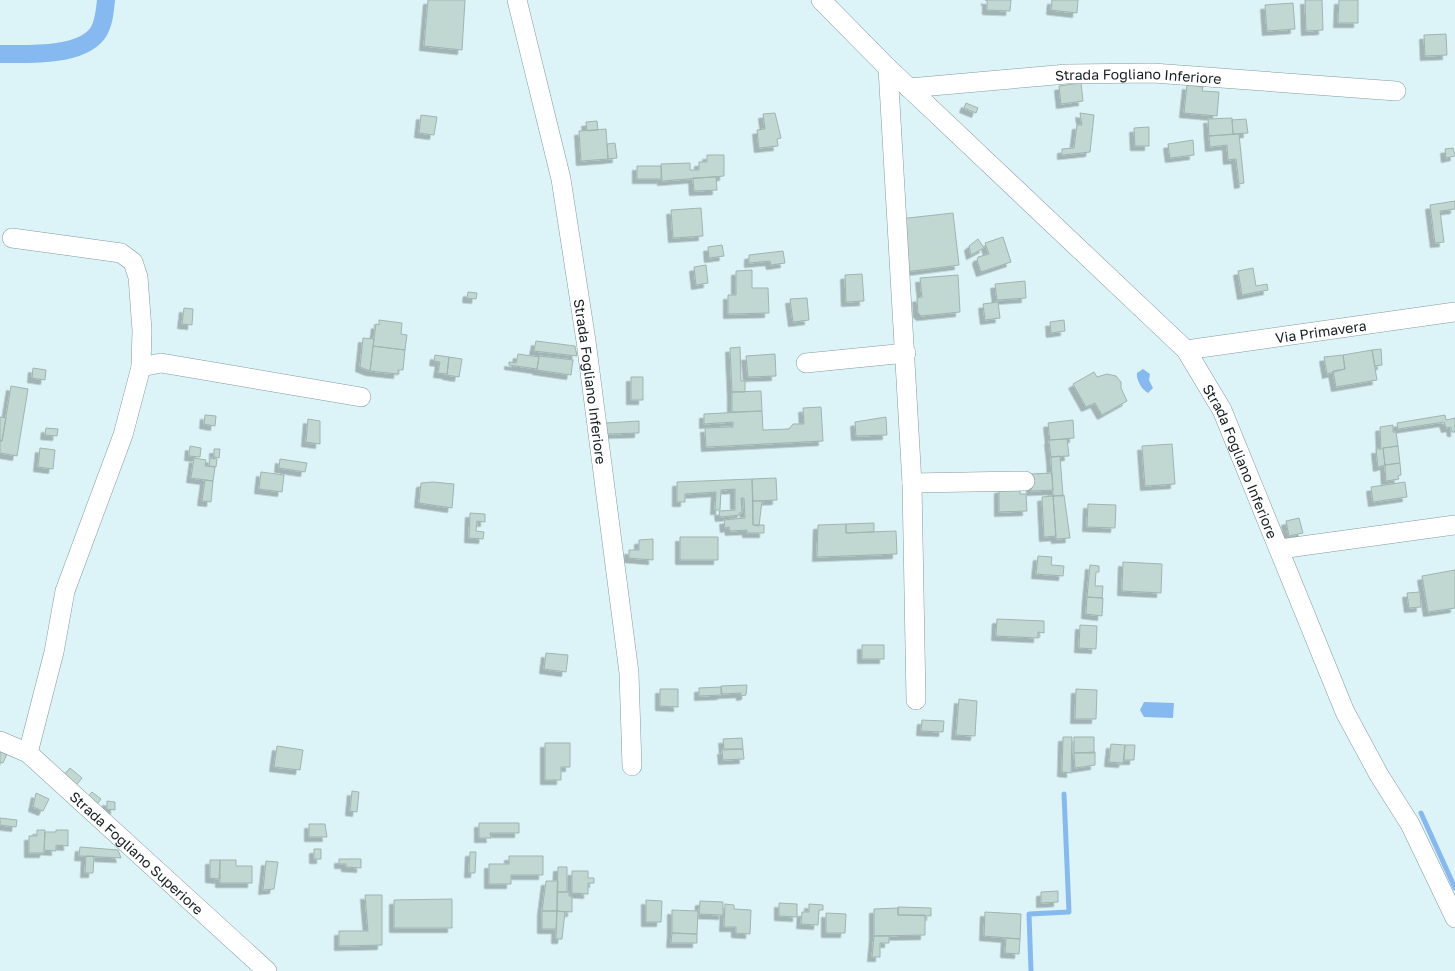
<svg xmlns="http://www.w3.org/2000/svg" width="1455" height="971" font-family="'Golos Text',sans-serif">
<defs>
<filter id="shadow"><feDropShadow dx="-4.5" dy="4.5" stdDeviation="0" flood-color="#0004"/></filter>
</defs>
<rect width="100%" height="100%" fill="#dcf4f7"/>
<path fill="#86b9f0" d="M1143,369L1150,374L1149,380L1153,388L1148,393C1142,390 1136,380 1137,373Z
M1144,702L1174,703L1173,718L1144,717L1140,710Z"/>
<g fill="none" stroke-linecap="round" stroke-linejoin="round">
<path stroke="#86b9f0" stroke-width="5" d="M1421,813L1455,888
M1031,971L1029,914L1069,912L1064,794"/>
<path stroke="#86b9f0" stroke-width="18" d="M0,54C27,54 79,57 97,34C104,25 105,10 106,0"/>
</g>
<path fill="#c0d7d2" stroke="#9eb5b0" filter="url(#shadow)" d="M428,0H465L462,50L424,46Z
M985,0H1011L1010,11L987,10V0Z
M1052,0H1078L1077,13L1051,10Z
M1305,0H1322L1323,30L1306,31Z
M1339,0H1358V23H1338Z
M1293,3L1295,29L1267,31L1265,5Z
M1446,34L1447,55L1425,56L1424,35Z
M1081,83L1083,101L1061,104L1059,86Z
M1187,85L1203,87L1202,91L1219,92L1217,116L1184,113Z
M966,103L978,108L976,113L964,108Z
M775,113L781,138L777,139L778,146L759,148L757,130L765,129L763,114Z
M1080,113L1094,115L1090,152L1062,155V149L1074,148L1077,125H1082Z
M421,115L437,117L434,135L419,133Z
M1232,118L1233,134L1209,136L1208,119Z
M1246,119L1248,133L1233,134L1232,120Z
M597,121L598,130L587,131L586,122Z
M1149,127V146H1135L1134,128Z
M606,129L608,159L581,161L579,131Z
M1239,134L1244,183L1239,184L1236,159L1228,160L1227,145L1210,147L1209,136Z
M1193,140L1194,155L1170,158L1168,144Z
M615,143L617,158L608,159L607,144Z
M1453,148L1455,156L1446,158L1445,149Z
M707,155H724V176L662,181L661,164L690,163V170H699V162H707Z
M637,166H661V179H637Z
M716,177L717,190L694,191L693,178Z
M1455,201V209L1440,211L1444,242L1435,243L1430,205Z
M701,208L703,236L673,238L671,210Z
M953,213L959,265L905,272L899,219Z
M1003,237L1011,262L981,272L977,260L978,257L989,254L985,243Z
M978,239L984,248L971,255L969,246Z
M722,245L724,256L709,258L708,247Z
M783,251L785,263L771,265L770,261L749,263V255Z
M706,265L708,283L696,285L694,267Z
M1253,268L1256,286L1267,284L1268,290L1242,295L1238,271Z
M752,270V288H768L769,313L728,314V295H736V271Z
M862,274L864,301L846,302L845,275Z
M958,275L960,312L921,316L918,313L917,298L922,297L920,278Z
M1025,281L1026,298L997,300L995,284Z
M468,292L477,293L476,299L467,298Z
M807,298L809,320L793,322L790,299Z
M998,302L1000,318L985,320L983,304Z
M184,308L193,309L192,325L182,324Z
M379,320L402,323L401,334L407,335L405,350L373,346L376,324L379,325Z
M1064,320L1065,331L1051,333L1050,322Z
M363,338L374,339L370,371L360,367Z
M536,341L575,346L577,356L534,351Z
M373,346L405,350L403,370H398V374L370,371Z
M740,347L741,381H745V392H732L730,348Z
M1381,349L1382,365L1375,366L1372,350Z
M1372,350L1377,380L1336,387L1333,371L1345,369L1343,355Z
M518,354L539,357L537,369L509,365V362L516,363Z
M775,354L776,376L748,377L746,356Z
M435,355L449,357L447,374L438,373L440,362L434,361Z
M1343,355L1345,369L1327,374L1324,357Z
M539,356L573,360L571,375L537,370Z
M449,357L462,359L459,377L447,375Z
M33,368L46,370L45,380L32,378Z
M1094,372L1097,377L1107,374L1116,376L1121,382V388L1127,401L1102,415L1095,403L1086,407L1073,384Z
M631,377H643V400H631Z
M11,386L28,389L17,456L0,453V441H2Z
M761,391L762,411L732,412V392Z
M821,407L823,441L706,447L705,428L733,427V422L704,424V414L762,411L763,430L789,429L793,424H804L803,408Z
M205,415L216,416L215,426L204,424Z
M1445,415L1446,420L1455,418V432H1452L1451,427L1446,428L1444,422L1398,429L1397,423Z
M0,417L6,418L2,441H0Z
M886,417L887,435L856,436L855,422Z
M308,419L320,421V444L306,442Z
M1073,420L1074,438L1050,440L1048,423Z
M639,421V433L607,434L606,423Z
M1393,425V432H1396L1398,446L1383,448L1385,465L1378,467L1376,449H1381L1380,427Z
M46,428L58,429L57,436L45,435Z
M1067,439L1069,456L1051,457L1049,440Z
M1172,444L1175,484L1145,486L1142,446Z
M190,446L201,448L200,457L189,456Z
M1398,446L1400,463L1385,465L1383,448Z
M40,448L55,450L53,469L38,467Z
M214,449H220L219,458L214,457Z
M1060,456L1063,496H1053L1051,457Z
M194,458L206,460L205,466L215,467L213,481L191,478Z
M210,458L217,459L216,467L209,466Z
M280,459L307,463L305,472L279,468Z
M1400,463L1401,475L1398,476L1399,479L1386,481L1385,465Z
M261,472L284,475L282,492L259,489Z
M1052,473L1053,490L1031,491V474Z
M776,478L777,500L753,501L752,479Z
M752,479L753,525H764V533H747V530L730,531L729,527L725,528L724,520L745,518L744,498H741L742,513H739L740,515L720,517L719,511L735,510V489L721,490L720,510H715L716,492L685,494V502H677V482Z
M205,480L213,481L211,502L202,501Z
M433,482L454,484L452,508L419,503L421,483Z
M1405,482L1407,497L1373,502L1371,487Z
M1020,488V494H1026L1027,511L999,512V489Z
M1064,495L1070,538L1056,539L1053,496Z
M1053,496L1056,536L1044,537L1042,497Z
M753,501H762L759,526L753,525Z
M1088,504L1116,505L1115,528L1087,527Z
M470,513L485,514V522L477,521L476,531L484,532L483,539L469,538Z
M1299,518L1303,533L1289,536L1286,521Z
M874,523V532L846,533V524Z
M846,524V533L896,531L897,554L817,557L818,525Z
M680,537H718V560H680Z
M653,539V560L629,558V550H639V540Z
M1038,556L1052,557L1051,565L1064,566L1063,576L1036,574Z
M1123,562L1162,564L1161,593L1122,591Z
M1090,565L1099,566V572H1096L1095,586H1103L1102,598L1087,597Z
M1455,570V608L1428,612L1422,576Z
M1420,592L1421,607L1409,608L1407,593Z
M1087,597L1103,598L1102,616L1086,614Z
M997,619L1044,621V633L1038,632V638L996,636Z
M1080,625L1097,626L1096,649L1079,648Z
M862,645H884V659H862Z
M546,653L568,655L566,672L544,669Z
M747,685L746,695L741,696V693L721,694V686Z
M721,687L722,695L699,696V688Z
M660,689H678V707L660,706Z
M1076,689L1097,690L1096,719H1075Z
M959,699L977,701L975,736L956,735Z
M922,720L944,721L943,732L921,731Z
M1063,737H1072L1071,773L1062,772Z
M1074,737H1094V753H1074Z
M742,738L743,749H724L723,739Z
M545,743H570V767H561V780H545Z
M1111,744L1125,745L1123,763L1109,762Z
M1125,745H1135L1134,760H1124Z
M277,746L303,750L300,770L274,767Z
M743,749L744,759L723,760L722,750Z
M0,751L7,754L3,763L0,762Z
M1095,752V765L1075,768L1074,753Z
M70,768L82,778L73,789L61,778Z
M352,791L359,792L357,812L350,811Z
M92,792L101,799L95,807L86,799Z
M36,793L49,799L43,811L33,807Z
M107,801L115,802V810L107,809Z
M0,818L17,820L16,827L0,825Z
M479,823H519V833H490L491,838H479Z
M309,824H325L327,837H309Z
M37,830H45L44,853H29V836H37Z
M56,830H68V846L56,845V851L44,850L45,832H56Z
M80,847L118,850L121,858L79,856Z
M314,849H321V859H314Z
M470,852H476L475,873H469Z
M86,856H94L93,873H85Z
M509,856H543V875H511V884H489V864H509Z
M339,859H361V868L346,867V864H339Z
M210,860H220L219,879L210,878Z
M220,860H236V866H252V883H220Z
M266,861L278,862L274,889L263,890Z
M558,867H567V892H557Z
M572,871H588V878H594V883H588V894L572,893Z
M546,881H558L557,911H542Z
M1058,891V902L1041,903V892Z
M557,892H569V896H572V912L557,911Z
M365,895H382V945L339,946V931H368Z
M452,899V928H394V900Z
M646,900L662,901L661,922H646Z
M700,901L723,902V915L699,914Z
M779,903L797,904V917L779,916Z
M725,904L734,905V909L751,910L750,934L736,933V927H724Z
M809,904L823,905V910H819L818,925L801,924L802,912H809Z
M898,907L931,908V916L898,915Z
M898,908V915H925V935L874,936V909Z
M672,910L698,911L697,934L672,933Z
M542,911H557L556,929H542Z
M557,911L565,912L562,939H556Z
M985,912L1021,914L1020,939L984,936Z
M826,913L846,914L845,933H826Z
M672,933L697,934V943H671Z
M874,936H889V943H880V957H872Z
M1006,938L1020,939L1019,954L1005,953Z"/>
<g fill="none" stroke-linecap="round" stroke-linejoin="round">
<g stroke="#849b9e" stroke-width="20">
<g id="minor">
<path id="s1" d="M517,0L561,179L586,341L629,673L632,766"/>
<path id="s2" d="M821,0L888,68L1186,350L1222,410L1345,712L1379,775L1410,824L1455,918"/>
<path d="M888,68L912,483L916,700"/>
<path id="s3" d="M909,88L1067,74L1153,73L1396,91"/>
<path d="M12,238L121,253L133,262L138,277L142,330L141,367L123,435L65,591L54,652L28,753"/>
<path id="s4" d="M1186,350L1455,312"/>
<path d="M806,363L906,353"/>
<path d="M141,367L161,363L361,397"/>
<path d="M912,483L1025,481"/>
<path d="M1280,549L1455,525"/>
<path id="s5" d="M0,741L28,753L267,971"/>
</g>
</g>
<use href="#minor" stroke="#fff" stroke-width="19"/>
</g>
<g text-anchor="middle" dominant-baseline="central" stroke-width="5" stroke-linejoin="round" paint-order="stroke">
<g font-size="14" fill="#151e1f" stroke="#f8fdfd">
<text stroke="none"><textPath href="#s3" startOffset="230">Strada Fogliano Inferiore</textPath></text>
<text stroke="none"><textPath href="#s4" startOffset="136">Via Primavera</textPath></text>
<text stroke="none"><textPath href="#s1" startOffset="389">Strada Fogliano Inferiore</textPath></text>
<text stroke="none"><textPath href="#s2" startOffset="630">Strada Fogliano Inferiore</textPath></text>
<text stroke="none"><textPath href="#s5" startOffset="178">Strada Fogliano Superiore</textPath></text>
</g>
</g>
</svg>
